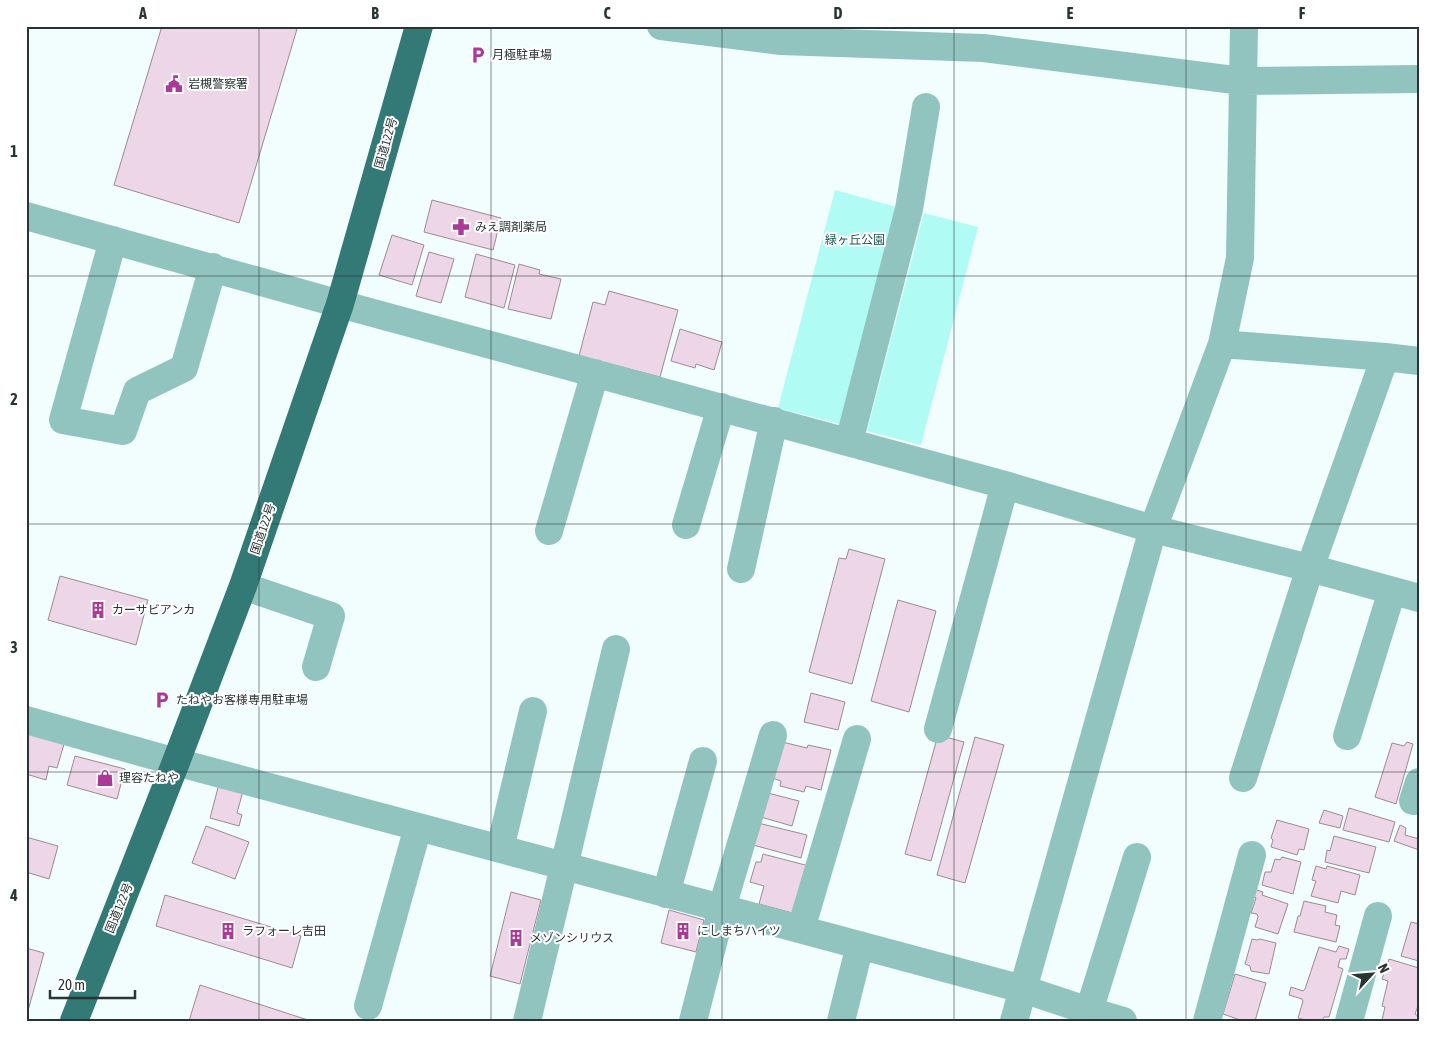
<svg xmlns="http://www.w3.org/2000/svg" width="1445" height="1047" font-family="'Asap Condensed','Noto Sans JP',sans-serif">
<rect width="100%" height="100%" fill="#f1fefd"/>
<path fill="#b1fbf5" d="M835,190L897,207L840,424L778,408Z
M924,213L978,227L921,445L867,431Z"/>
<path fill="#edd6e7" stroke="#9e8998" d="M162,26H286L297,29L239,223L114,185Z
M432,200L501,218L493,250L424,232Z
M392,235L424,245L412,285L379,275Z
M429,252L454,259L441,303L416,296Z
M476,254L515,265L504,308L465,297Z
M519,264L540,270L539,274L561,279L551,319L508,309Z
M609,291L678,310L660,377L579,356L593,302L605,305Z
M680,329L722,342L714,370L696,364L695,368L671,361Z
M849,549L885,559L852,684L809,672L839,558L846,559Z
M60,576L148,600L136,645L48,620Z
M898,600L936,611L909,712L871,701Z
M811,693L845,702L838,730L804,722Z
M26,733L64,744L57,768L49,766L46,780L26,774Z
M938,735L964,742L931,861L905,854Z
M975,737L1004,745L965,883L937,875Z
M778,741L807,748L808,745L831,750L821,790L806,786L804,792L780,786L781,781L769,777Z
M1407,742L1413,744L1396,804L1375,797L1392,743L1404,746Z
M75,756L125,769L117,799L67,785Z
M219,784L243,791L237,813L242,815L239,826L210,818Z
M760,791L799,801L792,826L754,815Z
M1349,808L1395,822L1389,842L1343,830Z
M1324,810L1343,816L1340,828L1319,823Z
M1277,820L1309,829L1304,850L1299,849L1297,855L1271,847L1273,840L1271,838Z
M758,823L807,835L801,858L753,845Z
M1400,825L1406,828L1405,835L1419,839V850L1394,841Z
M206,826L249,842L235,879L192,863Z
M1334,836L1376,847L1369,873L1325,862L1327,850L1330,851Z
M26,837L58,846L49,879L26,872Z
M763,854L809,866L796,914L759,904L764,886L750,882L756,862H761Z
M1282,857L1301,862L1293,894L1262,885L1265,872H1271L1275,859L1280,860Z
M1316,866L1326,869L1327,866L1360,875L1355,895L1341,891L1338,903L1311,896L1316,881L1312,880Z
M1254,889L1263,892L1262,895L1288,904L1278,934L1255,927L1258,917L1257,914L1251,913L1256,898L1252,894Z
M511,892L541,900L520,984L490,976Z
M165,895L301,936L292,968L156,926Z
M1304,901L1326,906L1325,912L1337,915L1335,925L1340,926L1336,942L1294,932L1298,916H1300Z
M669,910L704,920L696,952L661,943Z
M1411,922L1419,924V961L1401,956Z
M1252,939L1257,940L1260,939L1276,943L1269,974L1251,971L1250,966L1245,964Z
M1339,946L1349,949L1346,959H1340L1338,967L1343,969L1329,1017H1324L1322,1021H1308L1298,1018L1303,1001L1302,999L1289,995L1291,987L1303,991L1305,989L1319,947L1336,952Z
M26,948L44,953L26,1018Z
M1389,959L1419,968V1003L1415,1014L1419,1017L1418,1021L1382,1020L1385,1007L1382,1006L1388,981L1382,979Z
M1235,974L1266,983L1255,1021H1243L1223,1014Z
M200,985L311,1021H189Z"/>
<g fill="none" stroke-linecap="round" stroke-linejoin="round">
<path stroke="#91c4bf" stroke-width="28" d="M661,26L781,41L983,48L1242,81L1419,79
M26,216L340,304L1005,485L1153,529L1310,568L1419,598
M113,240L63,420L123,431L137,391L184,368L213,267
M1222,344L1385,357L1419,361
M849,442L909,209L926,107
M686,525L721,407
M549,531L595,373
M741,569L774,421
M243,586L331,616L316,667
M26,720L176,762L1023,989L1089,1011L1123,1021
M938,729L1005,485
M1347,736L1392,591
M1243,778L1310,568L1385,357
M1413,801L1419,782
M500,849L533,711
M666,894L703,761
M801,929L857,739
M368,1006L418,827
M1089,1011L1137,857
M527,1021L616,649
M693,1021L722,908L773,735
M841,1021L860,945
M1014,1021L1153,529L1222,344L1240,258L1244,26
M1207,1021L1252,855
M1349,1021L1378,916"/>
<path stroke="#337975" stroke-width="28" d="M74,1021L176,762L243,586L340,304L419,26"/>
</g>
<path fill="none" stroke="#283534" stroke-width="1" stroke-opacity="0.55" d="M259,26V1021M491,26V1021M722,26V1021M954,26V1021M1186,26V1021M26,276H1419M26,524H1419M26,772H1419"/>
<defs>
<g id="parking-bare" transform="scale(1.35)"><path d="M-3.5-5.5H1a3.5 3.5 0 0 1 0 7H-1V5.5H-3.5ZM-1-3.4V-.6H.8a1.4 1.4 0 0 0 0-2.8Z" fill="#a93a97" stroke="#fff" stroke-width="2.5" paint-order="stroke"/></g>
<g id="civic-bare" transform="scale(1.35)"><path d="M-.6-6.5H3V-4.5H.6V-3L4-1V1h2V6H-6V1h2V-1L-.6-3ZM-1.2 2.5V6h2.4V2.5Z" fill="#a93a97" stroke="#fff" stroke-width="2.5" paint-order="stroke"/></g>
<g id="pharmacy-bare" transform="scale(1.35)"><path d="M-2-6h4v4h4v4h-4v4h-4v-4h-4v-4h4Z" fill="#a93a97" stroke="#fff" stroke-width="2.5" paint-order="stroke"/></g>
<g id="building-bare" transform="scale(1.35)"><path d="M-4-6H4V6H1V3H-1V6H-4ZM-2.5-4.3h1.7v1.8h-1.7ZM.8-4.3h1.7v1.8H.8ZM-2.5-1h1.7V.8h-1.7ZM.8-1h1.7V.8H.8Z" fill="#a93a97" stroke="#fff" stroke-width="2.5" paint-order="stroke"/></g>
<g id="shop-bare" transform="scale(1.35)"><path d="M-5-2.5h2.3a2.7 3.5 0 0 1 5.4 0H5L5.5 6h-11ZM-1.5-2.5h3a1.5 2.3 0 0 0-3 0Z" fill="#a93a97" stroke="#fff" stroke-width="2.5" paint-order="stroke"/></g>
</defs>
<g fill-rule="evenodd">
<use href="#parking-bare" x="478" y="55"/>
<use href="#civic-bare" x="174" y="84"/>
<use href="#pharmacy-bare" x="461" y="227"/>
<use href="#building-bare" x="98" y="610"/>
<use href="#parking-bare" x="162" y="700"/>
<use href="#shop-bare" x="105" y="778"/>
<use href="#building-bare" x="228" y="931"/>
<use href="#building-bare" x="683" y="931"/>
<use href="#building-bare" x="516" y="938"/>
</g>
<g text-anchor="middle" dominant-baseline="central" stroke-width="4" stroke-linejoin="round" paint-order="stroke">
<g font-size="12" fill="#283534" stroke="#fff" text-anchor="start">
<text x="492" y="55">月極駐車場</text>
<text x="188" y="84">岩槻警察署</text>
<text x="475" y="227">みえ調剤薬局</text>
<text x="112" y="610">カーサビアンカ</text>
<text x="176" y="700">たねやお客様専用駐車場</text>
<text x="119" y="778">理容たねや</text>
<text x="242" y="931">ラフォーレ吉田</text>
<text x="697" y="931">にしまちハイツ</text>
<text x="530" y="938">メゾンシリウス</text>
</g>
<g font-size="12" fill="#283534" stroke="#fff">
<text transform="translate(386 143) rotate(-74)">国道122号</text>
<text transform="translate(263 529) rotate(-71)">国道122号</text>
<text transform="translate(119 908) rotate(-68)">国道122号</text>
</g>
<g font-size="12" fill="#1b5551" stroke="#fff">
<text x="855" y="240">緑ヶ丘公園</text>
</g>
</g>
<rect width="1445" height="1047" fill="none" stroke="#ffffff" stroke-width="55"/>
<g transform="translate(1372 974) rotate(64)" stroke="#ffffff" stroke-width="4" paint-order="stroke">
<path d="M0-4L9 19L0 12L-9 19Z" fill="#283534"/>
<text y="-8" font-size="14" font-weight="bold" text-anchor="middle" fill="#283534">N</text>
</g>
<path d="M50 990v8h85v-8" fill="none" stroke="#283534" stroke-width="2.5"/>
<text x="58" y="990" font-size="15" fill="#283534" stroke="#ffffff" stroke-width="4" paint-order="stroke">20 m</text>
<rect x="28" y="28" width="1390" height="992" fill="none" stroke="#283534" stroke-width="2"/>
<g font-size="16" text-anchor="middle" font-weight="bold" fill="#283534">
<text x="143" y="19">A</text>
<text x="375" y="19">B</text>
<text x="607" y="19">C</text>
<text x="838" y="19">D</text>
<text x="1070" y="19">E</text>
<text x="1302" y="19">F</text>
<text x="14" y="157">1</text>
<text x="14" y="405">2</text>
<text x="14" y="653">3</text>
<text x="14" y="901">4</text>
</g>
</svg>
